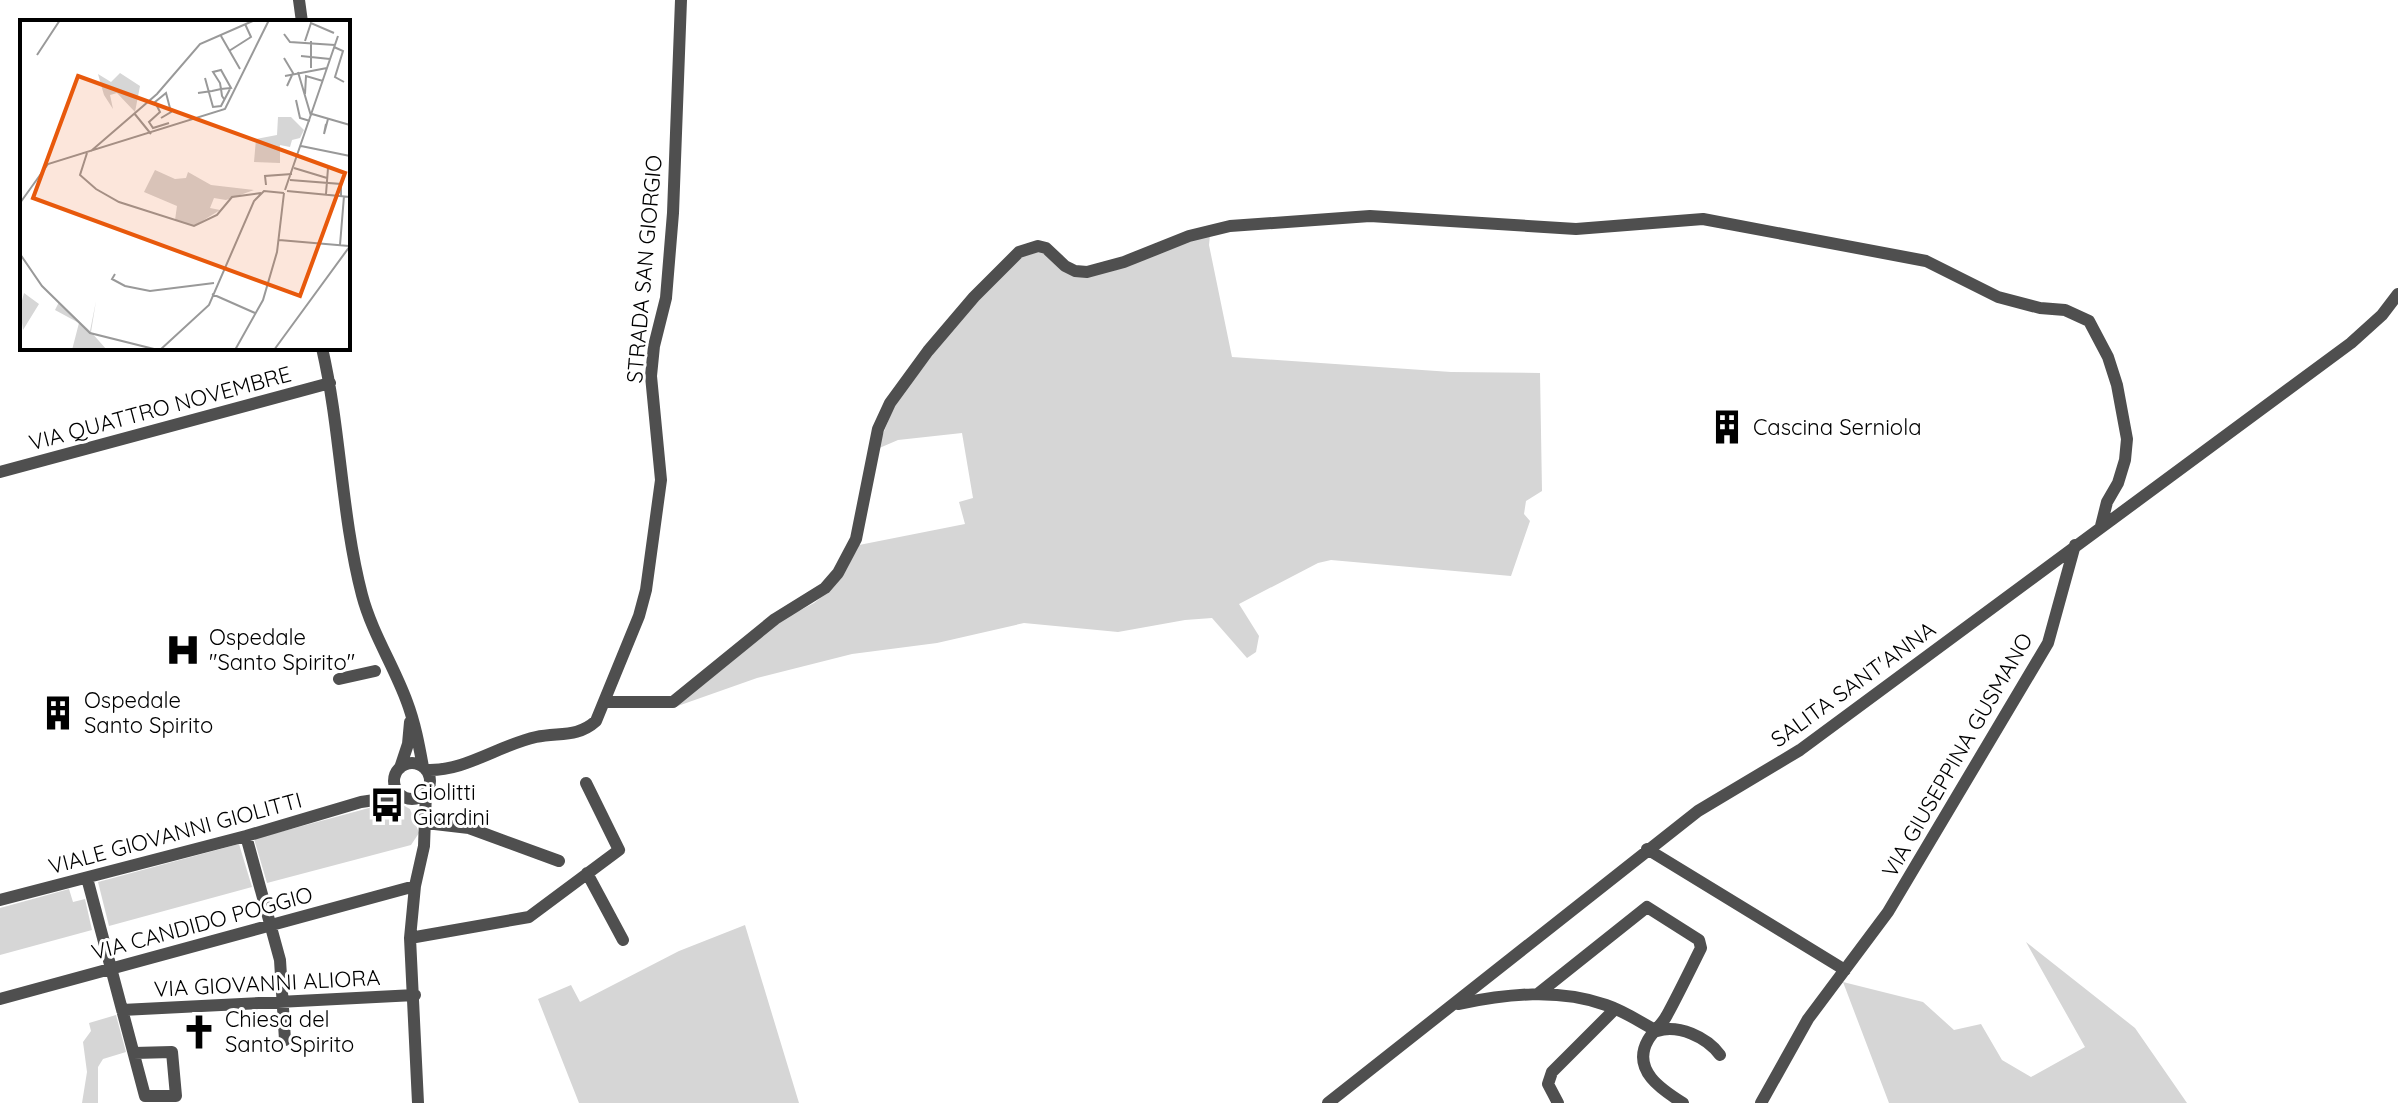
<svg xmlns="http://www.w3.org/2000/svg" width="2398" height="1103" font-family="Quicksand,sans-serif">
<rect width="100%" height="100%" fill="#fff"/>
<path fill="#d6d6d6" d="M1210,235L1209,245L1232,357L1451,372L1540,373L1542,491L1526,501L1524,514L1530,521L1511,576L1331,560L1318,563L1239,604L1259,636L1256,652L1247,658L1212,618L1185,620L1118,632L1024,623L937,643L852,654L757,678L672,708L778,622L814,603L828,592L842,577L859,545L965,524L959,502L973,498L962,433L898,440L877,449L895,404L961,318L1022,256L1040,250L1074,275Z
M399,803L410,809L419,833L411,845L267,883L254,839L380,805Z
M239,844L252,887L109,926L98,882Z
M69,889L73,902L85,899L92,930L0,955V908Z
M745,925L799,1103H579L538,999L571,985L580,1002L679,951Z
M2026,942L2135,1028L2187,1103H1889L1843,982L1923,1002L1954,1030L1981,1024L2002,1060L2031,1077L2085,1047Z
M116,1015L126,1052L103,1059L98,1067V1103H82L87,1072L83,1042L91,1031L89,1023Z"/>
<g fill="none" stroke-linecap="round" stroke-linejoin="round">
<path stroke="#4f4f4f" stroke-width="12" d="M299,0L302,22
M322,348C341,430 341,514 362,595C372,633 394,666 407,702C415,723 419,745 423,767
M0,472L330,383
M339,679L375,671
M604,702H673L775,619L825,588L838,573L856,539L878,429L890,403L928,351L974,297L1019,252L1038,246L1046,248L1065,266L1075,271L1087,272L1124,262L1189,236L1230,226L1370,216L1576,229L1703,219L1926,261L1998,297L2040,308L2065,310L2089,321L2108,357L2117,385L2127,439L2125,460L2118,483L2107,502L2101,526
M394 781a18 18 0 1 1 36 0a18 18 0 1 1-36 0Z
M400,768L408,744L410,722
M426,770C464,772 499,745 536,737C559,732 577,738 596,721L639,616L646,590L661,480L651,376L654,346L666,298L673,213L681,0
M426,823L469,828L559,861
M246,836L280,960L285,1040
M1647,849L1845,970
M587,873L623,940
M87,878L145,1096H176L172,1052L134,1053
M0,900L246,836L361,802L402,796
M410,938L529,917L619,850L586,783
M1539,993L1647,907L1699,940L1701,948C1690,970 1679,993 1667,1015C1662,1025 1653,1031 1648,1040C1631,1070 1662,1090 1683,1103
M0,999L415,886
M1458,1004C1507,994 1558,988 1606,1005C1624,1011 1640,1022 1657,1031C1678,1024 1707,1037 1720,1055
M122,1010L415,995
M418,1103L410,938L415,886L424,846L426,792
M1328,1103L1698,811L1800,750L2351,343L2382,315L2398,294
M1558,1103L1548,1084L1552,1072L1615,1009
M1761,1103L1808,1019L1888,912L2048,643L2075,545"/>
</g>
<defs>
<g id="building-bare" transform="scale(2.76)"><path d="M-4-6H4V6H1V3H-1V6H-4ZM-2.5-4.3h1.7v1.8h-1.7ZM.8-4.3h1.7v1.8H.8ZM-2.5-1h1.7V.8h-1.7ZM.8-1h1.7V.8H.8Z" fill="#000" stroke="#fff" stroke-width="2.5" paint-order="stroke"/></g>
<g id="hospital-bare" transform="scale(2.76)"><path d="M-5-5h3v3.5h4V-5h3V5h-3V1.5h-4V5h-3Z" fill="#000" stroke="#fff" stroke-width="2.5" paint-order="stroke"/></g>
<g id="bus-bare" transform="scale(2.76)"><path d="M-5-6H5V4H4V6H2V4H-2V6H-4V4H-5ZM-3.5-4V0h7V-4ZM-3.5 1.2v1.5H-2V1.2ZM2 1.2v1.5H3.5V1.2Z" fill="#000" stroke="#fff" stroke-width="2.5" paint-order="stroke"/></g>
<g id="church-bare" transform="scale(2.76)"><path d="M-1.2-6h2.4v3.5h3.3v2.4h-3.3V6h-2.4V-.1h-3.3v-2.4h3.3Z" fill="#000" stroke="#fff" stroke-width="2.5" paint-order="stroke"/></g>
</defs>
<g fill-rule="evenodd">
<use href="#building-bare" x="1727" y="427"/>
<use href="#hospital-bare" x="183" y="650"/>
<use href="#building-bare" x="58" y="713"/>
<use href="#bus-bare" x="387" y="805"/>
<use href="#church-bare" x="199" y="1032"/>
</g>
<g text-anchor="middle" dominant-baseline="central" stroke-width="6" stroke-linejoin="round" paint-order="stroke">
<g font-size="22" fill="#000" stroke="#fff">
<text transform="translate(644 269) rotate(-85)">STRADA SAN GIORGIO</text>
<text transform="translate(160 408) rotate(-15)">VIA QUATTRO NOVEMBRE</text>
<text transform="translate(1853 684) rotate(-36)">SALITA SANT'ANNA</text>
<text transform="translate(1957 755) rotate(-60)">VIA GIUSEPPINA GUSMANO</text>
<text transform="translate(175 833) rotate(-15)">VIALE GIOVANNI GIOLITTI</text>
<text transform="translate(202 923) rotate(-15)">VIA CANDIDO POGGIO</text>
<text transform="translate(267 983) rotate(-3)">VIA GIOVANNI ALIORA</text>
</g>
<g font-size="22" fill="#000" stroke="#fff" text-anchor="start">
<text x="1753" y="427">Cascina Serniola</text>
<text x="209" y="637">Ospedale<tspan x="209" dy="25">"Santo Spirito"</tspan></text>
<text x="84" y="700">Ospedale<tspan x="84" dy="25">Santo Spirito</tspan></text>
<text x="413" y="792">Giolitti<tspan x="413" dy="25">Giardini</tspan></text>
<text x="225" y="1019">Chiesa del<tspan x="225" dy="25">Santo Spirito</tspan></text>
</g>
</g>
<g transform="translate(20 20)">
<rect width="330" height="330" fill="#fff"/>
<path d="M100,53L120,66L115,92L97,73L90,75L93,89L84,75L78,54L91,62ZM258,97H271L284,110L280,118L272,120L270,127L260,125V143L234,142L236,119L257,115ZM135,150L155,159L166,158L168,152L191,165L234,170L206,180L194,178L190,188L200,190L174,206L155,200L157,186L124,172ZM4,273L19,284L3,310L0,288ZM76,281L71,312L87,330H52L59,303L35,290L39,282L70,311Z" fill="#d6d6d6"/>
<path fill="none" stroke="#999" stroke-width="2" d="M264,14L270,22L315,25M201,16L220,49M285,21L291,3L314,13M314,27L323,31L315,57L324,62M209,31L231,17L225,4M17,35L40,0M281,36L310,39M264,38L273,53L267,66M291,48V21M278,52L291,96M265,56L307,48M185,58L193,87L201,86L210,69M178,73L192,71L201,69L211,68L201,50L193,52L200,63L201,69L202,76L204,79M285,74L286,56L303,61M276,80L280,98L290,101M114,93L131,114M292,94L330,105M141,98L151,92L146,73L135,82L140,92L129,102L133,108L149,103M306,104L304,114L308,99M281,126L330,136M71,131L137,74L180,24L235,0M67,133L60,155L76,169L99,182L174,206L197,195L212,177L241,173M274,148L307,158M270,160L321,164V176M246,165L245,156L272,154M265,170L318,16M267,171L330,177M306,174L308,148M0,183L28,144L205,89L249,0M259,220L329,226M320,225L324,176M0,234L22,266L70,313L138,330M95,254L92,259L105,266L130,271L194,263M192,274L235,293M140,330L189,285L234,181L244,171L264,173M215,330L243,280L257,232L264,173M254,330L330,226"/>
<path fill="#e8590c" fill-opacity="0.15" stroke="#e8590c" stroke-width="4" d="M58,56L325,153L280,276L13,178Z"/>
<rect width="330" height="330" fill="none" stroke="#000" stroke-width="4"/>
</g>
</svg>
